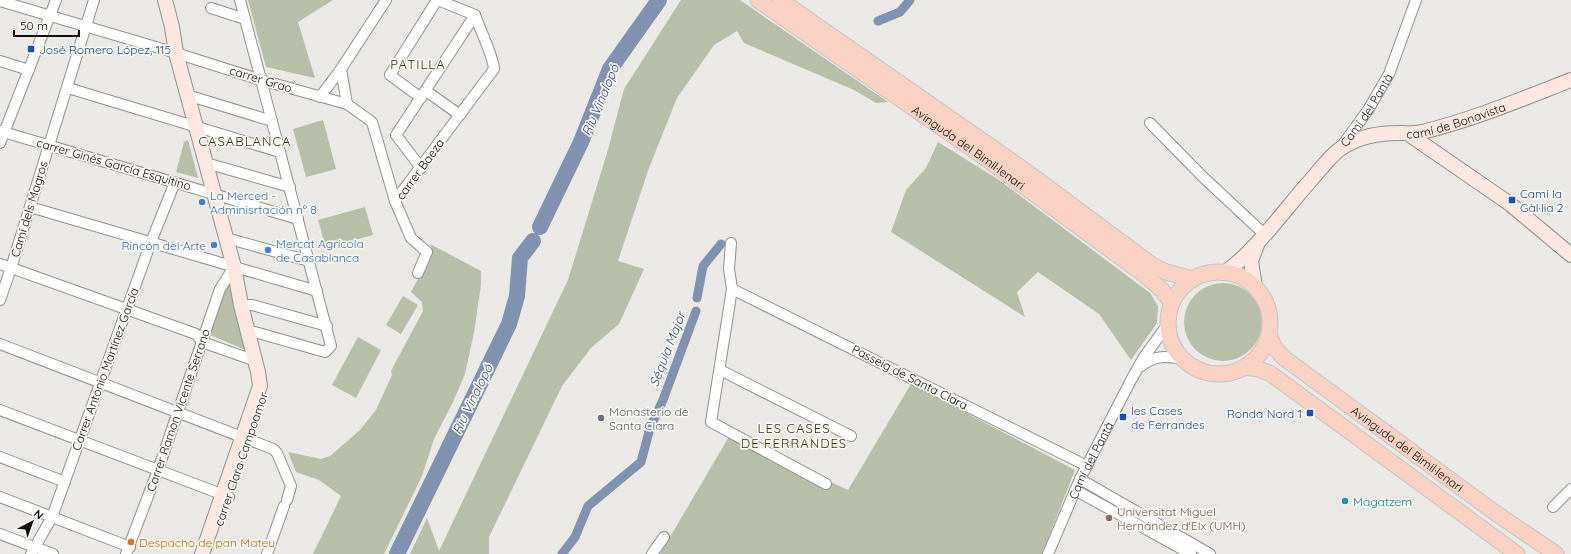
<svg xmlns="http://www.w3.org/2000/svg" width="1571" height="554" font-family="Quicksand,sans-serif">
<rect width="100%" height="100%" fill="#eae9e5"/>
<path fill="#b7bfa9" d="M248,0H333L298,22L315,78L266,67Z
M681,0H740L888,102L876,103L854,90L744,43L737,31L714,45L677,98L649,168L618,261L644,269L619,324L591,348L562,386L489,537V554H410L427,518L439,551L568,280L607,153L624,89Z
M323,120L336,169L306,177L293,129Z
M188,140L198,178L176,172L184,142Z
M938,142L999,180L1150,293L1158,306L1157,323L1131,360L1099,314L1038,272L1017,292L1025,317L891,232L906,190L926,168Z
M365,207L373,235L326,248L318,220Z
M430,244L481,271V285L474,332L465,374L453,402L434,439L422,476L384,554H313L341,496L319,480L296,472L288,452L321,459L330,456L360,430L376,410L392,375L391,371L423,311L422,302L411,292L433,251Z
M1184 322a39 39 0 1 1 78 0a39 39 0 1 1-78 0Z
M229,283L248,351L210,335L223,292Z
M403,296L418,305L401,334L386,325Z
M358,337L381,350L356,398L332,385Z
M911,384L1075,470L1042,554H660L730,435L848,490Z"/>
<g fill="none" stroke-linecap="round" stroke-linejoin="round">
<path stroke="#8192b1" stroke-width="9" d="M878,21L900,12L910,0
M697,298L703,266L721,244
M562,554L575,537L588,506L641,462L650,428L663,400L696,311"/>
<path stroke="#8192b1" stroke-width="16" d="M540,227L581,142L610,69L659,0
M397,554L509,324L517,296L520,258L533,241"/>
<g stroke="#91908c" stroke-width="12">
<g id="street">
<path d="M240,0L331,346L325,352L255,332"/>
<path d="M438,0L475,15"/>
<path d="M0,1L176,53L261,80L347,104"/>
<path d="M211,8L245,19"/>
<path d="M0,61L29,70"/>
<path d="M341,69L347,104L372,122L395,201"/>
<path d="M68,88L280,152"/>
<path d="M426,91L460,115"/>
<path d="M187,95L272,121"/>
<path d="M320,97L341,69L386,0"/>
<path d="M421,98L390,75L437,0"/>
<path d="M1150,123L1203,177L1264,234"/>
<path d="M0,131L298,219"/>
<path d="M0,143L56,0"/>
<path id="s1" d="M1341,147L1368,110L1389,74L1416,0"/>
<path d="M206,163L290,187"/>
<path d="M421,168L396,135L475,15"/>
<path d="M30,207L317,291"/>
<path d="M226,238L309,261"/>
<path d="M731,243L729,269L732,289L711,422L826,484"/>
<path d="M0,264L196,334L202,342L256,361"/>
<path d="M418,273L427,252L411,238L395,201L494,69C493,55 480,30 475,15"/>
<path d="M732,289L1087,466"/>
<path d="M0,300L11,268L94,0"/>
<path d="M241,305H252L327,326"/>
<path d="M0,344L273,449L277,453L291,486L287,500"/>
<path d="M1141,366C1155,355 1166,356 1183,359"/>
<path d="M720,370L851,436"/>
<path d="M0,410L229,497"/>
<path d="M0,457L65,482"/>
<path d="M1080,479L1210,554"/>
<path d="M1075,490L1191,554"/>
<path d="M0,497L130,547"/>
<path d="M1553,507L1571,489"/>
<path d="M0,534L53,554"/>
<path d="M31,554L52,517L151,242L175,182"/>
<path d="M126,554L158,470L220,289L234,267"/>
<path d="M267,554L284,506"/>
<path d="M652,554L664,537"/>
<path id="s2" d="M1048,554L1080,479L1130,382L1144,357L1168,324"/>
</g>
</g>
<g stroke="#91908c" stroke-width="16">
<g id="secondary">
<path d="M165,0L172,27L176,53L234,267L241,305L258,372L260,386L202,554"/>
<path d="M1410,135L1510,204L1571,255"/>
<path id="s3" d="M1224,273C1255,252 1285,209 1311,180C1320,170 1329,157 1340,149C1359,136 1378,133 1401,133C1408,133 1414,134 1422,132C1472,120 1522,99 1571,80"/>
<path d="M1255,287L1251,261L1257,245"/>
</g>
</g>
<g stroke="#c6c5c5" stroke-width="17">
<g id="primary">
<path id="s4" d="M758,0L984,157L1146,276L1162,290L1172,303"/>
<path d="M780,0L1027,172L1152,265L1166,272L1193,279"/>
<circle cx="1219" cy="323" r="51"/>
<path id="s5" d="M1269,334L1274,347L1284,358L1497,514L1556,554"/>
<path d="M1245,367L1259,369L1271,374L1517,554"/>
</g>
</g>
<use href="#street" stroke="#fff" stroke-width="10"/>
<use href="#secondary" stroke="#fce8e1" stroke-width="14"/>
<use href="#primary" stroke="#f9d2c3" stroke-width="15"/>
</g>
<g fill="#1a4fb4" stroke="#f8f7f2" stroke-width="1.5">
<rect x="27" y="45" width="8" height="8" rx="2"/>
<rect x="1508" y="196" width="8" height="8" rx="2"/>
<rect x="1306" y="409" width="8" height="8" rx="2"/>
<rect x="1119" y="413" width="8" height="8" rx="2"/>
</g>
<g fill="#3f7fe0" stroke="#f8f7f2" stroke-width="1.5">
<circle cx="202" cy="202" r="4"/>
<circle cx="214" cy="245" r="4"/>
<circle cx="268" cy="250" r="4"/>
</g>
<circle fill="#6b7280" stroke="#f8f7f2" stroke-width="1.5" cx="601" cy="418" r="4"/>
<circle fill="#0f9aa8" stroke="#f8f7f2" stroke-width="1.5" cx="1345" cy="501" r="4"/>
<circle fill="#8d6e63" stroke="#f8f7f2" stroke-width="1.5" cx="1109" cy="518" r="4"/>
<circle fill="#e8710a" stroke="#f8f7f2" stroke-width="1.5" cx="131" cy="542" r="4"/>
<g text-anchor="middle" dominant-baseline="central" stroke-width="3.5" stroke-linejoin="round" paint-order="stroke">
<g font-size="12" fill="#164399" stroke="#f8f7f2" text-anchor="start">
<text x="39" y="49">José Romero López, 115</text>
<text x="1520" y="193">Camí la<tspan x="1520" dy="14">Gàl·lia 2</tspan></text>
<text x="1131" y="410">les Cases<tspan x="1131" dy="14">de Ferrandes</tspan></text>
<text x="1302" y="413" text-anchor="end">Ronda Nord 1</text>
</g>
<g font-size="12" fill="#100f0e" stroke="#f8f7f2">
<text transform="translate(261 79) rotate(17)">carrer Grao</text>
<text stroke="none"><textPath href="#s1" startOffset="45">Camí del Pantà</textPath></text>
<text stroke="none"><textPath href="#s3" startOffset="291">camí de Bonavista</textPath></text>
<text stroke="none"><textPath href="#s4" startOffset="257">Avinguda del Bimil·lenari</textPath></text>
<text transform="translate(114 164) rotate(16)">carrer Ginés García Esquitino</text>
<text transform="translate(420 169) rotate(-54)">carrer Baeza</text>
<text transform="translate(29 209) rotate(-73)">Camí dels Magros</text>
<text transform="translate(105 369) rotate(-70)">Carrer Antonio Martínez García</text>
<text transform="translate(910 377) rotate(27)">Passeig de Santa Clara</text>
<text transform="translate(178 410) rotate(-71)">Carrer Ramon Vicente Serrano</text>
<text stroke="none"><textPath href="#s5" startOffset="182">Avinguda del Bimil·lenari</textPath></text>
<text transform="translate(241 459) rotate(-71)">carrer Clara Campoamor</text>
<text stroke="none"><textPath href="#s2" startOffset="103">Camí del Pantà</textPath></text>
</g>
<g font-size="12" fill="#366cbe" stroke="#f8f7f2" text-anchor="start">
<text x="210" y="195">La Merced -<tspan x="210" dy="14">Adminisrtación nº 8</tspan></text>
<text x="276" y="243">Mercat Agrícola<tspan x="276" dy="14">de Casablanca</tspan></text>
<text x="206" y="245" text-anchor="end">Rincón del Arte</text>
</g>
<g font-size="12" fill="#5b616d" stroke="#f8f7f2" text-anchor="start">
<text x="609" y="411">Monasterio de<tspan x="609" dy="14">Santa Clara</tspan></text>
</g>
<g font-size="12" fill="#0d838f" stroke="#f8f7f2" text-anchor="start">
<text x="1353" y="501">Magatzem</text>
</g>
<g font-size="12" fill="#785e54" stroke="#f8f7f2" text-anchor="start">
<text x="1117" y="511">Universitat Miguel<tspan x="1117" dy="14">Hernández d'Elx (UMH)</tspan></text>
</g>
<g font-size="12" fill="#c56008" stroke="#f8f7f2" text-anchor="start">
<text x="139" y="542">Despacho de pan Mateu</text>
</g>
<g font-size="13" letter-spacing="1" fill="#37370d" stroke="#f8f7f2">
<text x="418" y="64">PATILLA</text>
<text x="245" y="141">CASABLANCA</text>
<text x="794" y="428">LES CASES<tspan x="794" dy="15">DE FERRANDES</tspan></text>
</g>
<g font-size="13" font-style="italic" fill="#354d7a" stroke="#f8f7f2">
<text transform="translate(600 100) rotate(-67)">Riu Vinalopó</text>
<text transform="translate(667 349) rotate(-69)">Séquia Major</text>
<text transform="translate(472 399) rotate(-64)">Riu Vinalopó</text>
</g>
</g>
<g transform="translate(32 522) rotate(41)" stroke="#f8f7f2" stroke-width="3" paint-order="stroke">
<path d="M0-3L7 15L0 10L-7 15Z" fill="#100f0e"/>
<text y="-6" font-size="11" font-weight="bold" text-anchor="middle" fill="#100f0e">N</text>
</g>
<path d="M14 30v6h65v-6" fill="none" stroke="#100f0e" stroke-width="2"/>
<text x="20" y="30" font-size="12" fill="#100f0e" stroke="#f8f7f2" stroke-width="3" paint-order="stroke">50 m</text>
</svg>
